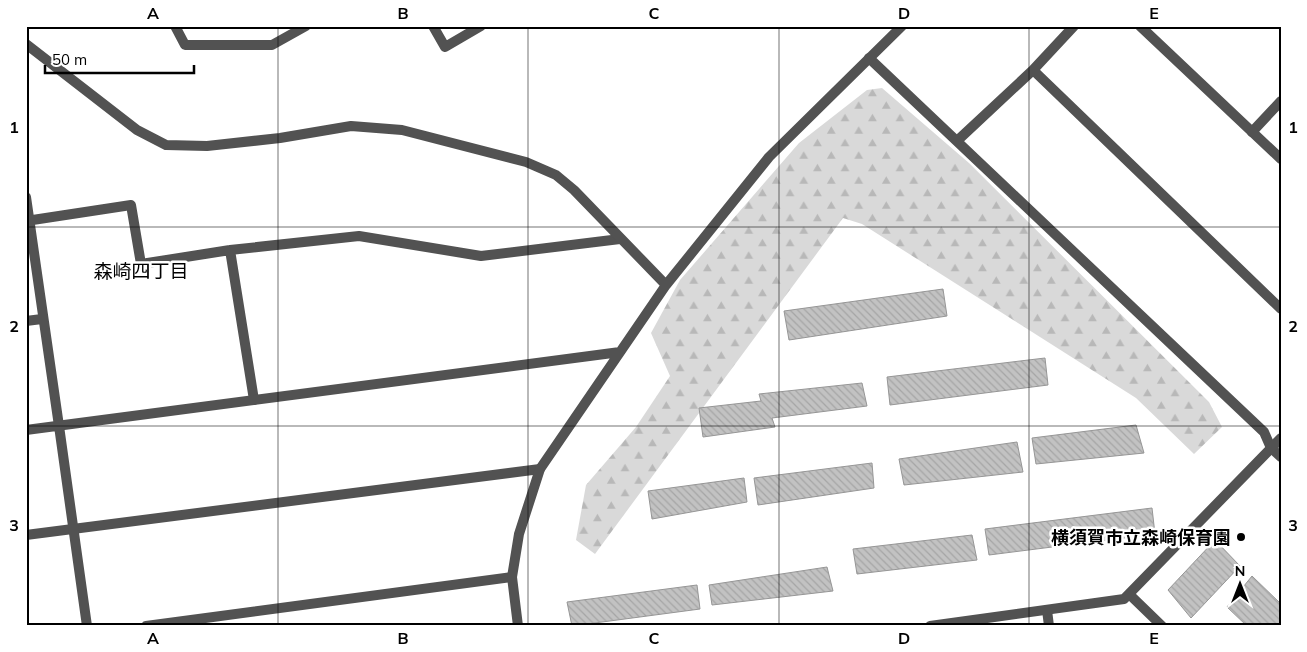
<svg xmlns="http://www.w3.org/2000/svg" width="1307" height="652" font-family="Mulish,'Noto Sans JP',sans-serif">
<defs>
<pattern id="forest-firs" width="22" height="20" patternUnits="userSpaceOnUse" patternTransform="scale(1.25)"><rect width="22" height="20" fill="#d9d9d9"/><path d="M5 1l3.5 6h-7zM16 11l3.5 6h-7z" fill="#b8b8b8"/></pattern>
<pattern id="building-back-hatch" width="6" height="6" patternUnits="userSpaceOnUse" patternTransform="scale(1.25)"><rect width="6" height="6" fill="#c2c2c2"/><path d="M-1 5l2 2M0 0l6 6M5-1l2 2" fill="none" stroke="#a5a5a5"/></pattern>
</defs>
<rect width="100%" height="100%" fill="#fff"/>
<path fill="url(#forest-firs)" d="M882,88L969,163L1209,402L1222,427L1194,454L1136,398L862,224L843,218L595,554L576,540L586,485L636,427L670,376L651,333L680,280L799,143L867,90Z"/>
<path fill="url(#building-back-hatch)" stroke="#969696" d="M943,289L947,316L789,340L784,311Z
M1045,358L1048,385L890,405L887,377Z
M862,383L867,406L772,418L775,427L703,437L699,408L761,401L759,394Z
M1136,425L1144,453L1036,464L1032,438Z
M1017,442L1023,472L904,485L899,459Z
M872,463L874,488L758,505L754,478Z
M744,478L747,502L652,519L648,491Z
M1152,508L1155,534L989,555L985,529Z
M972,535L977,560L857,574L853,549Z
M1215,540L1240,566L1191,618L1168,590Z
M827,567L833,591L712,605L709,585Z
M1252,576L1281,604V626H1247L1227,607Z
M697,585L700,609L572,626L567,602Z"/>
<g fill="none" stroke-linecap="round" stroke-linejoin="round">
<path stroke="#525252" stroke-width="10" d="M175,26L185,45H272L306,26
M433,26L445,47L481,26
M869,58L1264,432L1271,448L1281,457
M1033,70L1281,309
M1252,132L1281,101
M958,140L1033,70L1074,26
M26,197L59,426
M26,221L131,205L141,264L230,250L359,236L481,256L620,239
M230,250L254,400
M26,321L42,319
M26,535L540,469
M1047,610L1049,626
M146,626L512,577"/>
<path stroke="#525252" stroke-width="10" d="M1140,26L1281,159
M26,44L137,130L166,145L207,146L280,138L351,126L402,130L526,162L556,175L574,190L666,285
M59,426L87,626
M26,430L620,352
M1130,595L1162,626
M518,626L512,577L519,534L540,469L666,285L769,157L902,26
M930,626L1124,599L1281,438"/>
</g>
<path fill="none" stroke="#000" stroke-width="1" stroke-opacity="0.55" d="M278,26V626M528,26V626M779,26V626M1029,26V626M26,227H1281M26,426H1281"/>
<circle fill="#000" stroke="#fff" stroke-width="2" cx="1241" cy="537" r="5"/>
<g text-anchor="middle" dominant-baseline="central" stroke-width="5" stroke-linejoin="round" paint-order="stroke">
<g font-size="18" font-weight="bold" fill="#000" stroke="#fff" text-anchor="end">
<text x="1231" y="537">横須賀市立森崎保育園</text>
</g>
<g font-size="19" fill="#000" stroke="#fff">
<text x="141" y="271">森崎四丁目</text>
</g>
</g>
<rect width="1307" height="652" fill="none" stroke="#ffffff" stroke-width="55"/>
<g transform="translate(1240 584)" stroke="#ffffff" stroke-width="4" paint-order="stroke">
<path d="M0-4L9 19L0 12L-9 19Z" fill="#000000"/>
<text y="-8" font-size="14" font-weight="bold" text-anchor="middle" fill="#000000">N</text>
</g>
<path d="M45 65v8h149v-8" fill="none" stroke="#000000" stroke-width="2.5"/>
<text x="52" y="65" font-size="15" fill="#000000" stroke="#ffffff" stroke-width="4" paint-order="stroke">50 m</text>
<rect x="28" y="28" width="1252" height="596" fill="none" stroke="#000" stroke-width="2"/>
<g font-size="16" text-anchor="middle" font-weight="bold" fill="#000">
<text x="153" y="19">A</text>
<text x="403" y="19">B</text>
<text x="654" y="19">C</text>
<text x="904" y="19">D</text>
<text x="1154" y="19">E</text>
<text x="14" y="133">1</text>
<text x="1293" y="133">1</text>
<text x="14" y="332">2</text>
<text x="1293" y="332">2</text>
<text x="14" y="531">3</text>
<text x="1293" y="531">3</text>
<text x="153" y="644">A</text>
<text x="403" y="644">B</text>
<text x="654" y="644">C</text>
<text x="904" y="644">D</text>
<text x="1154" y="644">E</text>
</g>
</svg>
